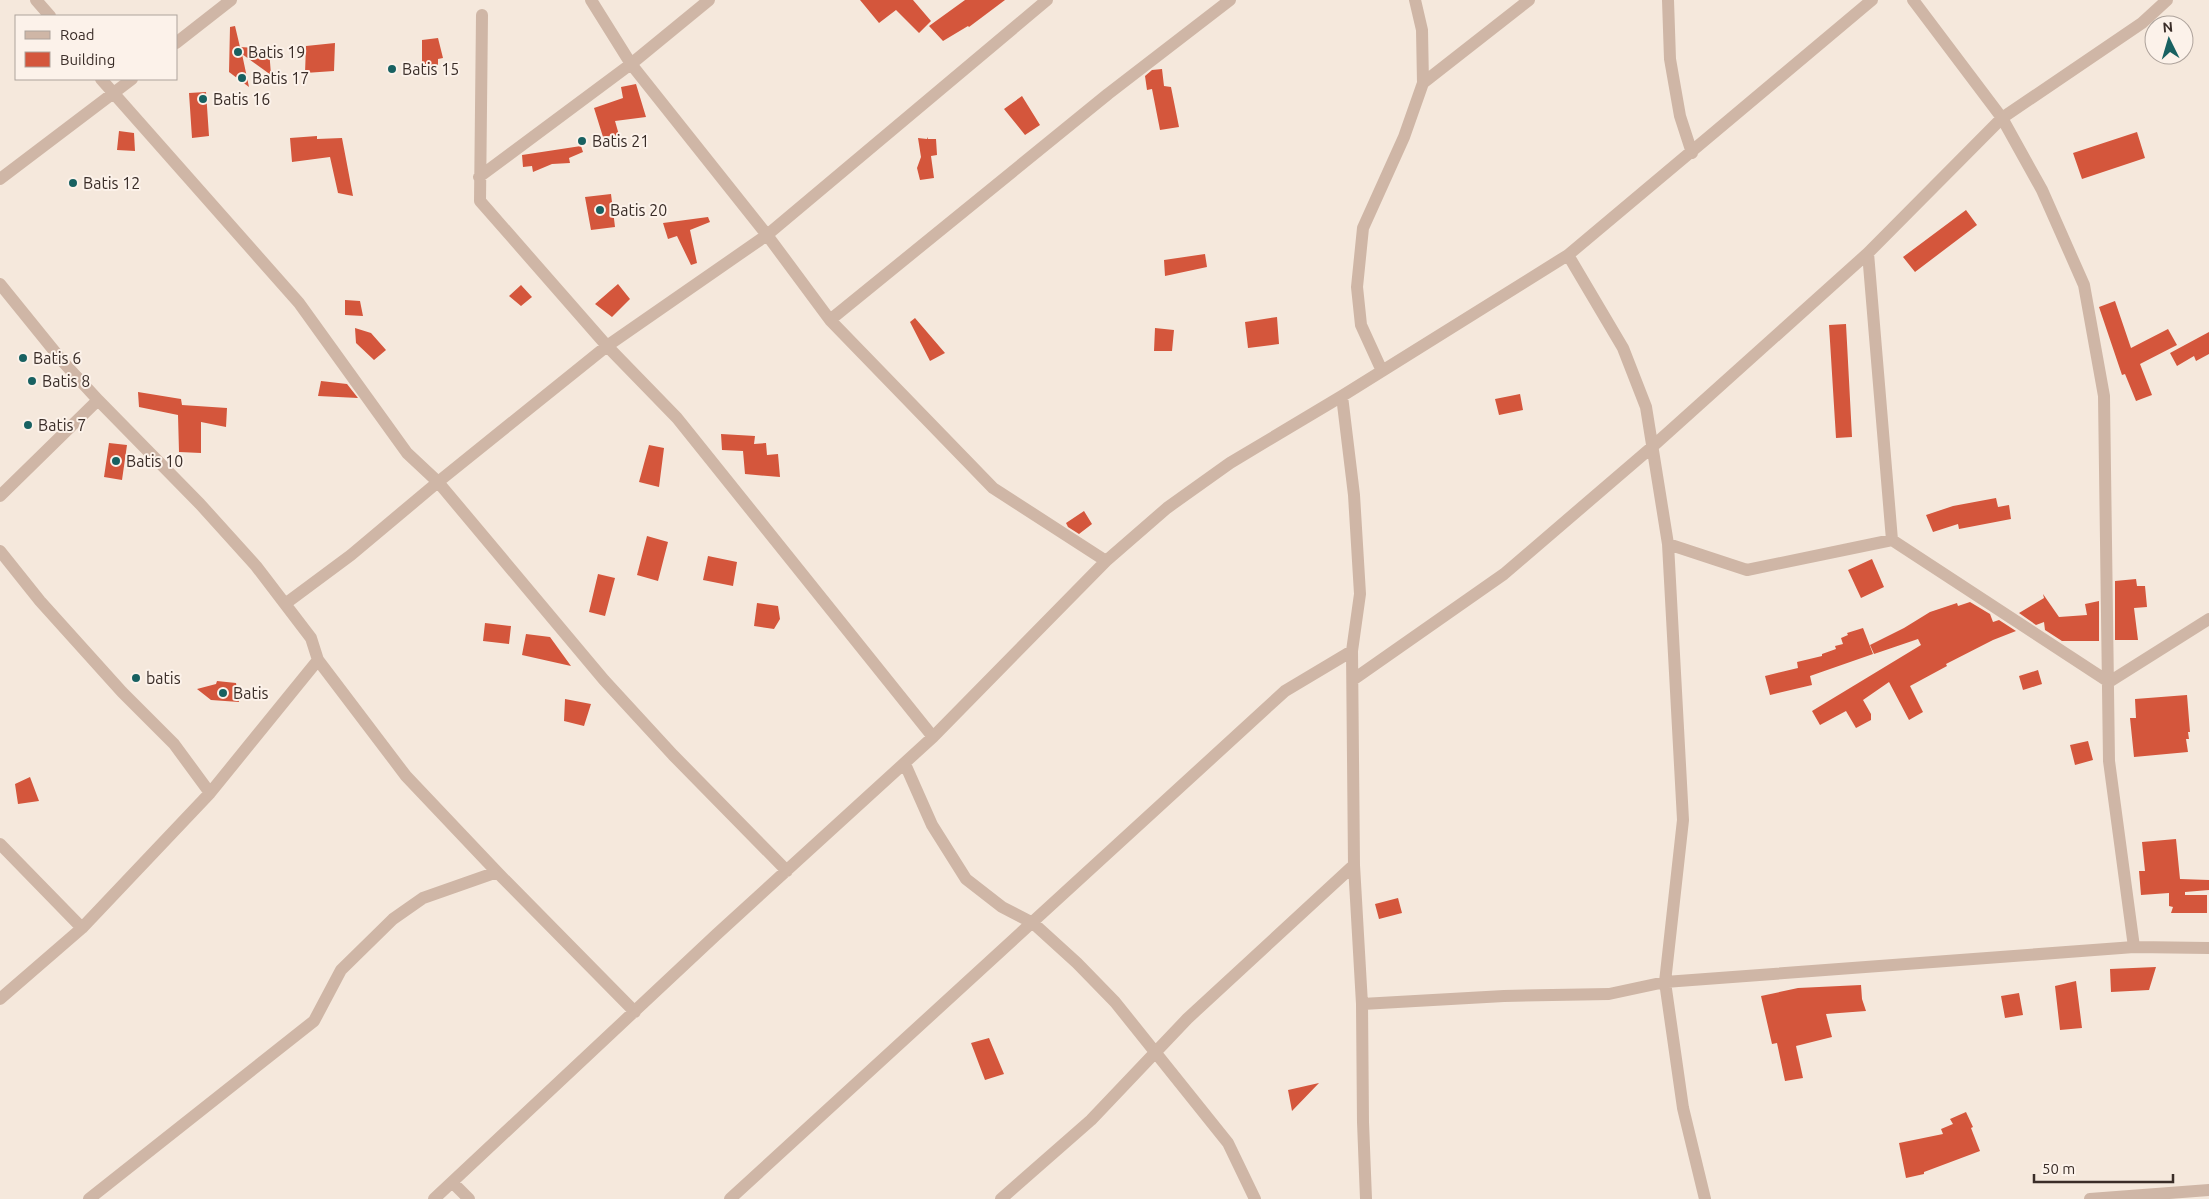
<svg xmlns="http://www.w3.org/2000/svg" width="2209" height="1199" font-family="Ubuntu,sans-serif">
<rect width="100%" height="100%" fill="#f5e8dc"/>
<path fill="#d4563c" d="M860,0H913L931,21L919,33L896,10L879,23Z
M965,0H1005L969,27L968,26L943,41L929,26Z
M235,26L240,47L269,49L271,75L242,54L249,87L229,72L230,27Z
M438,38L443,58L438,59V65L422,64V40Z
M335,43L334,71L305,73L306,46Z
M1162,69L1164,86L1171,87L1179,127L1160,130L1152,89L1147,90L1145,76L1152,70Z
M636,84L646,117L615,121L619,135L603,137L594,108L623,98L621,87Z
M206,92L209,136L192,138L189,93Z
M1022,96L1040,125L1025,135L1004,109Z
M119,131L134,133L135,151L117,150Z
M2137,132L2145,158L2082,179L2073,153Z
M317,136V139L342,138L353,196L338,193L330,157L292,162L290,138Z
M928,137V139H936L937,155L931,156L934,178L920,180L917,168L921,157L918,138L927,139Z
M581,146L583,152L569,158L570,163L552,164L533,172L532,166L523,167L522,155Z
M611,194L615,227L591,230L585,197Z
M1966,210L1977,225L1915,272L1903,257Z
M708,217L710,222L690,230L697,263L691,265L677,236L668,239L663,223Z
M1205,254L1207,267L1165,276L1164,260Z
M618,284L630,299L612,317L595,304Z
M521,285L532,297L521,306L509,296Z
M345,300L360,301L363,316L345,315Z
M2115,301L2131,348L2168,329L2177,345L2140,364L2152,395L2136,401L2125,374L2122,375L2099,307Z
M1277,317L1279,344L1248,348L1245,322Z
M915,318L945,353L930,361L910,322Z
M1846,324L1852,437L1836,438L1829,325Z
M355,328L371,333L386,350L374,360L356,343Z
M1155,328L1174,330L1172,351H1154Z
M2209,332V354L2196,361L2194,356L2177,366L2170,353Z
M321,381L347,384L358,398L318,396Z
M138,392L181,399L182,405L227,408L226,427L201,422V453L179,452L178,415L139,407Z
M1520,394L1523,410L1499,415L1495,399Z
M721,434L755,436L754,444L766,443L767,455L778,454L780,477L745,474L743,451L722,450Z
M109,443L127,445L122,480L104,477Z
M649,445L664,448L659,487L639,482Z
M1996,498L1998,507L2009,505L2011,519L1959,529L1958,524L1933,532L1926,515L1953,506Z
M1084,511L1092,524L1079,534L1068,527L1066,523Z
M647,536L668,542L658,581L637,575Z
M708,556L737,562L733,586L703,580Z
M1872,559L1884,587L1861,598L1848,570Z
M598,574L615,578L605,616L589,612Z
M2136,579L2137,586H2145L2147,607L2134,608L2138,640H2115V581Z
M2043,594L2059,617L2087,615L2085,604L2099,601V641H2062L2045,630L2044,622L2036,625L2019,613L2044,598Z
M1970,602L1990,614L1993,622L1999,620L2016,631L1993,640L1946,664L1947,666L1910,686L1923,712L1909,720L1889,682L1863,700L1871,714V720L1856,728L1846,711L1820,725L1812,711L1921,645L1918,639L1874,654L1870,645L1904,628L1930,612L1957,603L1958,606Z
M757,603L778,606L780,619L774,629L754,626Z
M485,623L511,626L509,644L483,641Z
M1863,628L1873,654L1810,676L1812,685L1770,695L1765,676L1798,668L1797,662L1822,656V654L1836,649L1835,646L1843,644L1841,638L1848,635L1847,633Z
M526,634L550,637L571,666L522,655Z
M2038,670L2042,684L2023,690L2019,676Z
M217,681L236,683L239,702L211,700L197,689L216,684Z
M2187,695L2190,732H2188L2189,739H2186L2188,752L2134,757L2130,718H2136L2135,699Z
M565,699L591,704L584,726L564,721Z
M2088,741L2093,760L2075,765L2070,745Z
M30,777L39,801L18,804L15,784Z
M2176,839L2180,879L2209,880V890L2185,892V895H2207V913H2171L2173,907L2169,906V893L2141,895L2139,871H2145L2142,842Z
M1398,898L1402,913L1379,919L1375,904Z
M2156,967L2149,990L2111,992L2110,969Z
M2076,981L2082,1028L2060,1030L2055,986Z
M1861,985L1862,999L1866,1011L1826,1014L1832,1037L1796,1046L1803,1078L1785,1081L1777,1043L1772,1044L1761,996L1798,988Z
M2019,993L2023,1015L2005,1018L2001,996Z
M989,1038L1004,1074L985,1080L971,1043Z
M1319,1083L1292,1111L1288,1090Z
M1966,1112L1973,1127L1971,1128L1980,1151L1924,1172V1174L1906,1178L1899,1143L1943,1134L1941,1129L1953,1124L1950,1119Z"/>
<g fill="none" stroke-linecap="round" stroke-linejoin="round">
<path stroke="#cfb6a6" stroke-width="12" d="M36,0L50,16
M591,0L631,64L767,235L830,320L993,488L1106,561
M1668,0L1670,59L1680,116L1692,153
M1913,0L2002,118L2042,190L2084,285L2104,396L2109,761L2134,947
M482,15L480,201L607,346L677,418L933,737
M176,43L231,0
M101,79L299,303L407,453L438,482L604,680L673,755L787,871
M1423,83L1529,0
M479,177L631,64L709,0
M0,179L132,79
M1868,253L1892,540
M1568,255L1623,348L1646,407L1668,544L1683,820L1665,982L1683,1108L1705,1199
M0,284L64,363L98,400L200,504L256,566L311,638L318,660L406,776L497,872L635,1012
M830,320L1108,94L1230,0
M1382,371L1361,325L1357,287L1363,228L1404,137L1423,83L1422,30L1415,0
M1342,396L1354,495L1360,594L1352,651L1354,865L1362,1004L1363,1122L1366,1199
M0,496L98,400
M1668,544L1747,570L1892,540L2109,682L2209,619
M0,551L40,601L122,692L174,744L210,793
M285,604L351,555L438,482L607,346L767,235L1047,0
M1354,679L1504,574L1652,447L1868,253L2002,118L2142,23L2167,0
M905,764L932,825L966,879L1002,907L1033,923L1077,963L1115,1002L1228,1143L1255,1199
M0,844L82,928
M0,999L82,928L210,793L318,660
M1362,1004L1504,996L1609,994L1665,982L2134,947L2209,948
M452,1182L469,1199
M89,1199L314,1021L341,970L393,919L423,898L497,872
M434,1199L717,934L933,737L1106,561L1167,508L1230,463L1342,396L1568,255L1872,0
M730,1199L1285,691L1352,651
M1001,1199L1091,1120L1187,1019L1354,865
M2090,1199L2209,1190"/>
</g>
<g fill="#186161" stroke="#fcf2ea" stroke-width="2">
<circle cx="238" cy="52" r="5"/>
<circle cx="392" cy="69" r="5"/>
<circle cx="242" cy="78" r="5"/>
<circle cx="203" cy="99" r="5"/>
<circle cx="582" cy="141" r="5"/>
<circle cx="73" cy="183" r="5"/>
<circle cx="600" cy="210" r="5"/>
<circle cx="23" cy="358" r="5"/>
<circle cx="32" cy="381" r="5"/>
<circle cx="28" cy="425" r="5"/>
<circle cx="116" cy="461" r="5"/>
<circle cx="136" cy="678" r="5"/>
<circle cx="223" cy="693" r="5"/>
</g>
<g text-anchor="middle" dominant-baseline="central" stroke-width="4" stroke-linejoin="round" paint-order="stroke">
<g font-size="16" fill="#3a2d28" stroke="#fcf2ea" text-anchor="start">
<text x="248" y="52">Batis 19</text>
<text x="402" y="69">Batis 15</text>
<text x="252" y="78">Batis 17</text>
<text x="213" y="99">Batis 16</text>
<text x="592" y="141">Batis 21</text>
<text x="83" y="183">Batis 12</text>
<text x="610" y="210">Batis 20</text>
<text x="33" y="358">Batis 6</text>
<text x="42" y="381">Batis 8</text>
<text x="38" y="425">Batis 7</text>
<text x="126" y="461">Batis 10</text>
<text x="146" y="678">batis</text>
<text x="233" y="693">Batis</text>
</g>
</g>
<rect x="15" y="15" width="162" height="65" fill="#fcf2ea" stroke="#aea39c"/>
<rect x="25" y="31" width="25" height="8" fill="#cfb6a6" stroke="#aea39c"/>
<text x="60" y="40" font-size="15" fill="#3a2d28">Road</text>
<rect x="25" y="52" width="25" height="15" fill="#d4563c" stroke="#aea39c"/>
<text x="60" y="65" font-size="15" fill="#3a2d28">Building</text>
<g transform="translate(2169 40) rotate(355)"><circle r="24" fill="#fcf2ea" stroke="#aea39c"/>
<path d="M0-4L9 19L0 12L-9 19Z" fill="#186161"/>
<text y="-8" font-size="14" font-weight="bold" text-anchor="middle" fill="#3a2d28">N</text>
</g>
<path d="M2034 1174v8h139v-8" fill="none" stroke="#3a2d28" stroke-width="2.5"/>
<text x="2042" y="1174" font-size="15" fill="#3a2d28" stroke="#fcf2ea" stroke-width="4" paint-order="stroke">50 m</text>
</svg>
